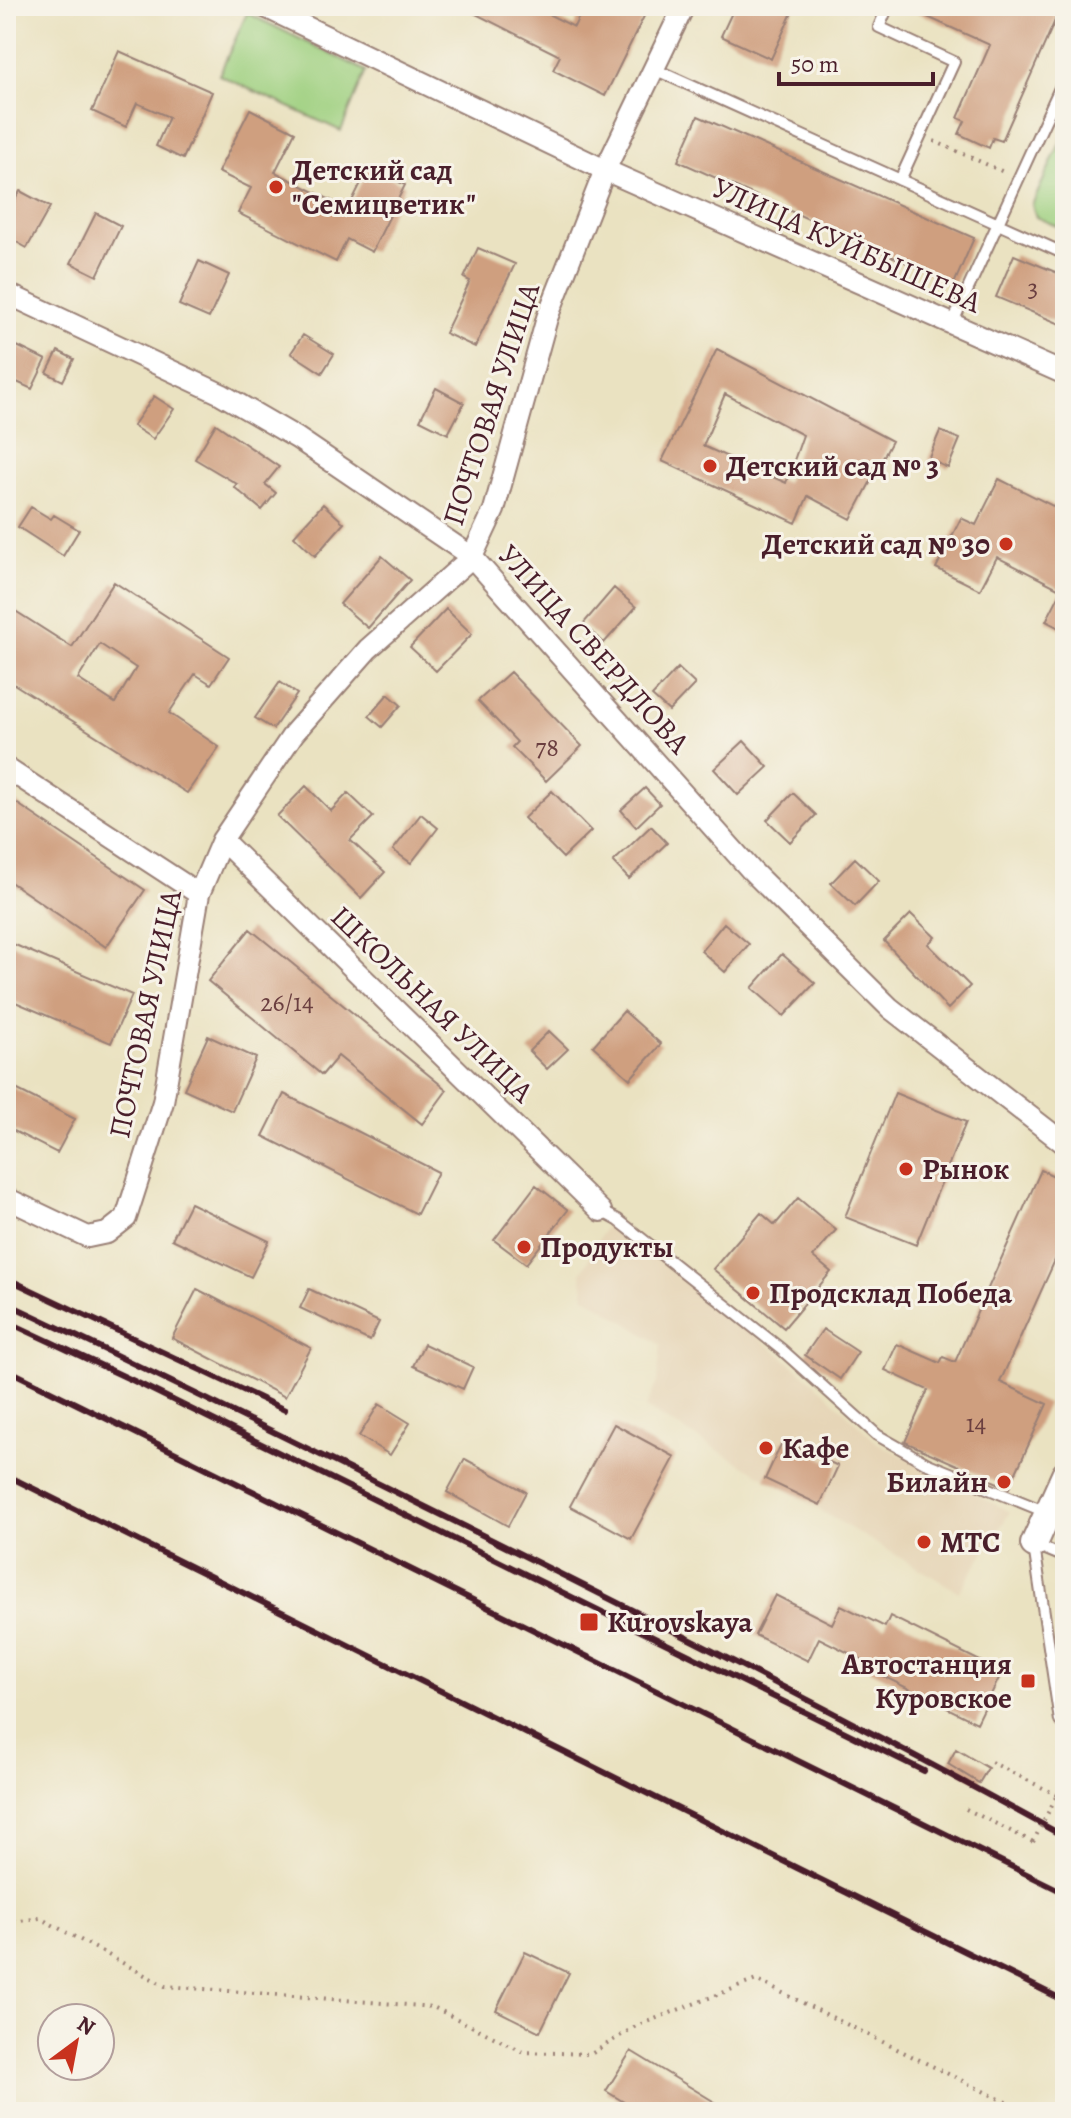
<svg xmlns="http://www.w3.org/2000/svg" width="1071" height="2118" font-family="Alegreya,serif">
<rect width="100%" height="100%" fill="#f7f3e8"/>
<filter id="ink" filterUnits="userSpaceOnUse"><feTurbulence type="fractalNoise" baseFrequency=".0125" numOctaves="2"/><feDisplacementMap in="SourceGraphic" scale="16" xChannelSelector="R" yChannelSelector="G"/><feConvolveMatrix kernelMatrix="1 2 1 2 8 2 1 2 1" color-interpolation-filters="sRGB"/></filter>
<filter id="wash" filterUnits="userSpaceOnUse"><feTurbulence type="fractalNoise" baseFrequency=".006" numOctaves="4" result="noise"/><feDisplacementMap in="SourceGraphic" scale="32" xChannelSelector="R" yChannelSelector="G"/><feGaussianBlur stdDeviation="1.8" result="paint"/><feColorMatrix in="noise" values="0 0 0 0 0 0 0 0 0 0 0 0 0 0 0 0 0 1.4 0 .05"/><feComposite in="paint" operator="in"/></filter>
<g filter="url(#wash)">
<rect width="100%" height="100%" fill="#eae2c1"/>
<path fill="#e6d5b7" d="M606,1225L684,1276L823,1390L876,1442L1010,1512L959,1592L646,1408L657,1382L661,1345L585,1296L581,1274Z"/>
<path fill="#9fd080" stroke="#747856" stroke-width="2" d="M247,13L366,71L341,131L219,75Z
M1065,132V230L1036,217L1032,205Z"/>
<g id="blocks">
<path fill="#cf9f7f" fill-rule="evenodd" d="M460,6H532L574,27L584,6H649L605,96L553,70L560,56Z
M735,6H795L771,59L721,36Z
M903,6H1033L1057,16L1002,141L993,138L989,148L959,134L965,121L958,118L990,45Z
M119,51L212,92L183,159L156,146L169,117L137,103L126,127L92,111Z
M250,109L295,132L275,172L348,209L369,167L405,185L372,252L347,239L336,262L238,213L251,188L218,172Z
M698,116L974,238L954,284L678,161Z
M20,191L50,207L27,248L6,236V216Z
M96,213L121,226L97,276L71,263Z
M478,248L515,264L475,347L445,333L470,281L464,278Z
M1014,255L1065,276V326L996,297Z
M199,261L229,275L209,318L179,305Z
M303,335L334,354L322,373L291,353Z
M17,346L46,360L32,389L6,377V368Z
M717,349L892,441L851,519L808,496L796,523L662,461ZM725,394L803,435L786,483L703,446Z
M58,351L74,359L63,381L47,373Z
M436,388L464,403L448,434L420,420Z
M154,396L174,409L153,439L133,426Z
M216,424L279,467L265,484L276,493L262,510L234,487L237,484L195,459Z
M940,431L960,439L948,468L928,459Z
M999,479L1065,512V631L1046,621L1062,590L997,557L980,590L936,568L961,518L976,525Z
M323,504L344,523L315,556L294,536Z
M31,507L51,519L54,515L79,530L63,556L18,527Z
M382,556L410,580L368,628L340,604Z
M114,582L229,657L211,684L195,674L169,713L219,747L187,793L6,679V605L72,647ZM100,644L136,668L115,703L78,679Z
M614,588L636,607L604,643L583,624Z
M446,609L472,634L436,671L410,647Z
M678,668L695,684L669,711L652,696Z
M510,672L582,746L546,781L512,747L517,742L478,701Z
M280,682L297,694L273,729L255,718Z
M388,694L401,705L382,727L369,716Z
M744,741L768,767L738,795L714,769Z
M306,786L331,811L348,793L373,817L350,840L385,872L361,898L277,816Z
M645,788L660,804L636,827L621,810Z
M552,791L591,831L563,858L524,818Z
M793,793L816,815L790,842L767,820Z
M6,796L145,890L106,947L6,879Z
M421,814L438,828L411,863L393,850Z
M651,826L667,843L629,879L613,862Z
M855,858L879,881L855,906L831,883Z
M911,914L935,937L928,944L970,986L948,1009L884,941Z
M724,923L749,944L725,972L701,951Z
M250,929L447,1090L422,1124L338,1056L322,1075L208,981Z
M6,941L132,995L111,1043L6,998Z
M782,954L815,983L784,1016L752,988Z
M624,1011L661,1044L630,1079L593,1046Z
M549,1031L568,1049L547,1069L529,1051Z
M208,1036L256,1058L232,1111L184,1089Z
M6,1084L75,1119L57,1153L6,1127Z
M895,1093L966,1122L916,1245L845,1217Z
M284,1094L438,1172L417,1214L263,1136Z
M1041,1170L1065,1181V1238L1000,1382L1047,1404L1009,1488L905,1442L928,1390L885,1370L897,1344L940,1363L943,1357L955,1362Z
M536,1185L568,1210L526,1264L494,1240Z
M798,1198L836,1230L813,1257L831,1272L784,1328L713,1269L761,1213L775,1225Z
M190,1203L269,1241L251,1277L172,1239Z
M197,1289L311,1348L285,1397L172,1338Z
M309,1289L379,1322L370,1341L300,1308Z
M823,1329L858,1352L840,1379L805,1355Z
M424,1344L473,1367L463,1389L413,1366Z
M379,1404L410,1423L390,1455L359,1436Z
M614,1424L675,1457L631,1539L570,1506Z
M783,1440L838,1466L820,1505L765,1479Z
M465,1459L526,1492L508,1526L447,1492Z
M775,1595L832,1624L841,1605L885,1627L890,1616L1002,1672L977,1723L865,1667L867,1662L819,1638L808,1661L755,1635Z
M956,1749L988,1768L979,1783L948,1764Z
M525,1952L569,1973L540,2032L496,2010Z
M631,2051L731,2112H640L606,2091Z"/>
</g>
</g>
<g filter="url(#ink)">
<use href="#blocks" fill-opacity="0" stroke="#9a8076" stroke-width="2"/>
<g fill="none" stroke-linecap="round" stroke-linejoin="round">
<g stroke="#9a8076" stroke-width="14">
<path id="service" d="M888,6L879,27L954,62L900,180
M654,69L1065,254
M952,324L1065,77
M601,1211L618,1220L781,1349L877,1435L928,1464L1046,1512
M1036,1545L1065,1557
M1034,1546L1060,1721L1065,1724"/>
</g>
<g stroke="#9a8076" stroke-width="24">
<path id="minor" d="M263,6L605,170L1065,374
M6,293L221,394L297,438L472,557L751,870L890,1008L1065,1144
M6,768L199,894
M222,840L601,1211
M6,1198L88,1237L107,1233L126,1218L163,1102L199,894L222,840L294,733L368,649L472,557L494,510L547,318L605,170L684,6"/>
</g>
<g stroke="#9a8076" stroke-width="30">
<path id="tertiary" d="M1034,1544L1065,1475"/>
</g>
<path stroke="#9a8076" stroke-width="4" stroke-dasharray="2 6" stroke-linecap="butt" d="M934,141L1006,173
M991,1762L1057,1795
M966,1809L1033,1842
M6,1923L40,1918L165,1986L433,2007L524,2052L591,2054L636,2026L756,1980L1026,2112"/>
<use href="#service" stroke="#fff" stroke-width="10"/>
<use href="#minor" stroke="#fff" stroke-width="20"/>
<use href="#tertiary" stroke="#fff" stroke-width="26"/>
<path stroke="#4a1f2b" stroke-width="6" d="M6,1278L285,1410
M6,1303C163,1376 318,1454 474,1531C673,1630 871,1730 1065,1837
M6,1321L134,1381L924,1771
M6,1369L1065,1893
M6,1475L1065,2001"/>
<path stroke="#9a8076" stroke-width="4" stroke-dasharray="2 6" stroke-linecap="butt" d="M1033,1842L1057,1795"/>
</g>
</g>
<g fill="#c8321e" stroke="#f7f3e8" stroke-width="3">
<circle cx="276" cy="187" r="8"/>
<circle cx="710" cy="466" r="8"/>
<circle cx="1006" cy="544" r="8"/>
<circle cx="906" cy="1169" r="8"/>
<circle cx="524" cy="1247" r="8"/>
<circle cx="753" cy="1293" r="8"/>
<circle cx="766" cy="1448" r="8"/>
<circle cx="1004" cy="1482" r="8"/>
<circle cx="924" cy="1542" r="8"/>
<rect x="579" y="1612" width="20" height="20" rx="4"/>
<rect x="1020" y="1673" width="16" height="16" rx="4"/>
</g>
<g text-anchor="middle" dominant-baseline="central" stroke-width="6" stroke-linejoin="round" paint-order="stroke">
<g font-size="26" fill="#6b3f40">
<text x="1033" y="287">3</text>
<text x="547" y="747">78</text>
<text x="287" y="1002">26/14</text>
<text x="976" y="1423">14</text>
</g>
<g font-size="30" font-weight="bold" fill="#4a1f2b" stroke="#f7f3e8" text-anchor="start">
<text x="292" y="170">Детский сад<tspan x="292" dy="34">"Семицветик"</tspan></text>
<text x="726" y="466">Детский сад № 3</text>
<text x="990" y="544" text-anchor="end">Детский сад № 30</text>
<text x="922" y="1169">Рынок</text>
<text x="540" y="1247">Продукты</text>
<text x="769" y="1293">Продсклад Победа</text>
<text x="782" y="1448">Кафе</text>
<text x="988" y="1482" text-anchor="end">Билайн</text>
<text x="940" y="1542">МТС</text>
<text x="607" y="1622">Kurovskaya</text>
<text x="1012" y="1664" text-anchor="end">Автостанция<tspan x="1012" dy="34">Куровское</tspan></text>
</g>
<g font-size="30" fill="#4a1f2b" stroke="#f7f3e8">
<text transform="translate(847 245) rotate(24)">УЛИЦА КУЙБЫШЕВА</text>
<text transform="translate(491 404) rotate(-72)">ПОЧТОВАЯ УЛИЦА</text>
<text transform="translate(594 649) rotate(48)">УЛИЦА СВЕРДЛОВА</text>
<text transform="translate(432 1004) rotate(44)">ШКОЛЬНАЯ УЛИЦА</text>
<text transform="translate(145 1014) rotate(-78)">ПОЧТОВАЯ УЛИЦА</text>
</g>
</g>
<rect width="1071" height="2118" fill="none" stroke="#f7f3e8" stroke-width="32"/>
<g transform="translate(76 2042) rotate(32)"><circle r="38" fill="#f7f3e8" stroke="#b29e9c" stroke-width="2"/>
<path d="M0-6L14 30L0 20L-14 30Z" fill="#c8321e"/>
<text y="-12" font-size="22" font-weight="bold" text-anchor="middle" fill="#4a1f2b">N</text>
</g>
<path d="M779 72v12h154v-12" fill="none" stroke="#4a1f2b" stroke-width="4"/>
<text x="791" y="72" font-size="24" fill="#4a1f2b" stroke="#f7f3e8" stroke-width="6" paint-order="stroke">50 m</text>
</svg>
